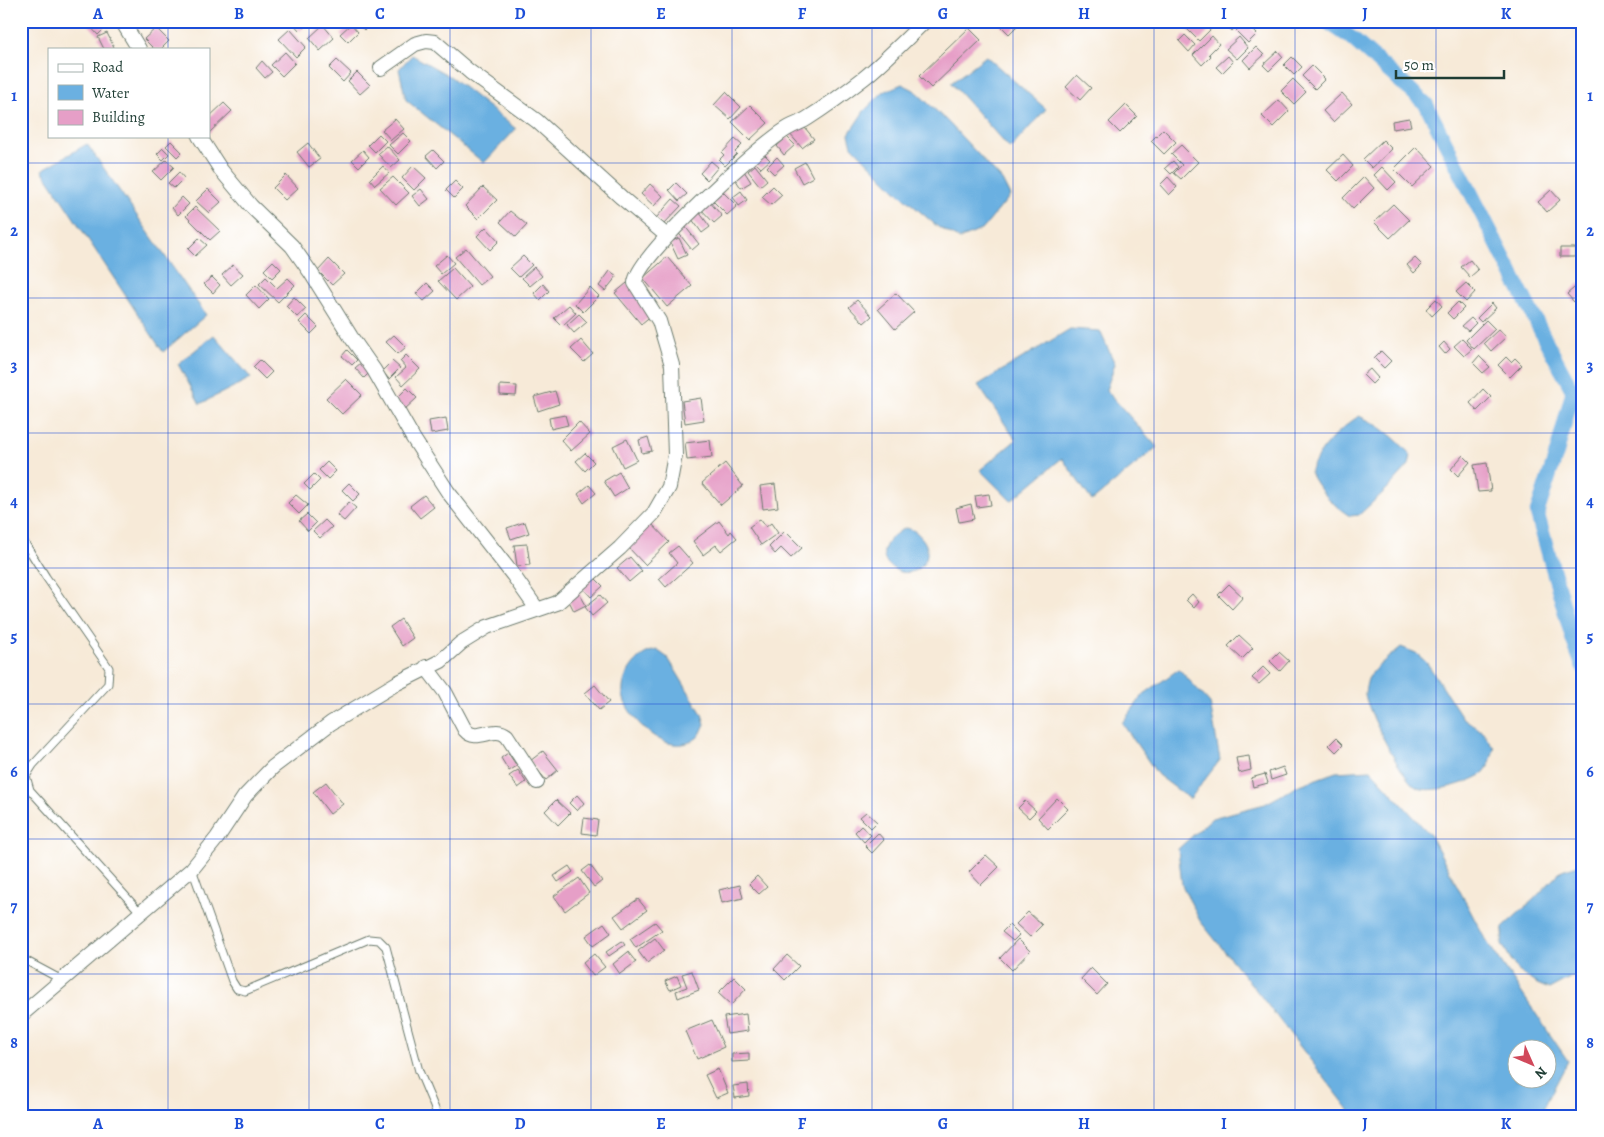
<svg xmlns="http://www.w3.org/2000/svg" width="1604" height="1137" font-family="Alegreya,serif">
<rect width="100%" height="100%" fill="#fff"/>
<filter id="ink" filterUnits="userSpaceOnUse"><feTurbulence type="fractalNoise" baseFrequency=".02" numOctaves="2"/><feDisplacementMap in="SourceGraphic" scale="10" xChannelSelector="R" yChannelSelector="G"/><feConvolveMatrix kernelMatrix="1 2 1 2 8 2 1 2 1" color-interpolation-filters="sRGB"/></filter>
<filter id="wash" filterUnits="userSpaceOnUse"><feTurbulence type="fractalNoise" baseFrequency=".0096" numOctaves="4" result="noise"/><feDisplacementMap in="SourceGraphic" scale="20" xChannelSelector="R" yChannelSelector="G"/><feGaussianBlur stdDeviation="1.12" result="paint"/><feColorMatrix in="noise" values="0 0 0 0 0 0 0 0 0 0 0 0 0 0 0 0 0 1.4 0 .05"/><feComposite in="paint" operator="in"/></filter>
<g filter="url(#wash)">
<rect width="100%" height="100%" fill="#f7ead8"/>
<path fill="#6bb0e1" stroke="#45768a" fill-rule="evenodd" d="M412,55L451,77L516,129L484,163L406,100L399,69Z
M986,56L1046,109L1010,149L951,83Z
M902,84L914,90L947,121L1002,180L1010,196L983,229L960,239L938,227L895,190L852,146L849,134L864,111L883,92Z
M87,144L206,315L163,352L42,170Z
M1070,329L1100,331L1115,364L1106,390L1157,447L1092,501L1062,458L1011,501L980,470L1016,440L978,385Z
M214,335L251,378L200,404L178,364Z
M1359,416C1382,426 1394,437 1411,455L1409,465L1388,488L1359,515L1350,516C1336,508 1316,488 1310,472C1319,449 1339,429 1359,416Z
M905,528C912,529 916,531 921,537C939,557 914,582 894,569C873,556 888,537 905,528Z
M1401,647L1416,653L1427,663L1462,717L1483,732L1494,748C1492,757 1489,769 1481,775C1468,783 1430,795 1416,787C1402,779 1367,710 1365,694C1365,691 1367,682 1368,679C1375,666 1391,656 1401,647Z
M657,650L668,658L702,714L705,724C703,728 701,734 698,737C671,759 636,727 625,702C618,685 629,665 643,655C647,652 653,651 657,650Z
M1179,669L1210,703L1220,760L1190,799L1158,775L1122,723L1144,694Z
M1371,770L1431,836L1485,939L1568,1061L1543,1109L1536,1116H1354L1260,995L1200,921L1182,885L1178,849L1212,818L1265,804L1300,785L1336,772ZM1516,1050H1546V1080H1516Z
M1578,865H1583V971L1549,989L1535,983L1517,970L1502,944L1503,927L1533,900L1562,870Z"/>
<g fill="none" stroke-linecap="round" stroke-linejoin="round">
<path stroke="#6bb0e1" stroke-width="15" d="M1326,21L1350,37L1426,104L1547,343L1573,391L1557,452L1537,513L1573,640L1583,667"/>
</g>
<g id="blocks">
<path fill="#e69fc7" d="M91,21H97L104,29L98,35L88,24Z
M291,21H310L300,31Z
M355,21H373L364,30Z
M1004,21H1022L1009,34L1000,25Z
M1193,21H1211L1215,25L1199,41L1186,28Z
M1222,21H1242L1232,31Z
M1245,22L1257,34L1248,43L1236,31Z
M351,24L358,32L348,42L340,34Z
M323,25L334,38L320,51L309,38Z
M156,28L169,41L161,49H154L144,39Z
M969,28L981,40L931,88L919,76Z
M290,29L306,47L296,57L279,39Z
M107,33L114,47L111,49H104L98,37Z
M1185,35L1195,45L1189,52L1179,41Z
M1212,36L1219,44L1209,54L1211,56L1202,65L1193,55Z
M1239,37L1248,48L1237,59L1226,49Z
M1256,47L1264,55L1250,68L1243,60Z
M1278,51L1283,57L1269,71L1263,65Z
M285,52L295,63L282,76L271,65Z
M1228,56L1233,62L1222,73L1216,67Z
M1292,57L1302,67L1294,75L1284,65Z
M337,60L351,73L343,82L329,68Z
M262,61L272,72L265,78L256,68Z
M1312,66L1325,79L1315,89L1302,76Z
M357,72L370,85L360,94L348,81Z
M1077,75L1091,88L1080,100L1066,87Z
M1293,79L1306,92L1294,104L1281,91Z
M726,92L741,107L730,119L714,105Z
M1342,93L1352,104L1333,122L1323,111Z
M1279,100L1289,111L1273,127L1262,116Z
M224,103L232,111L209,133V117Z
M750,105L768,123L750,140L732,122Z
M1126,105L1137,116L1120,133L1109,122Z
M1409,118L1411,126L1393,129L1392,121Z
M395,119L404,129L391,140L382,130Z
M801,123L814,139L802,148L789,133Z
M1163,129L1176,142L1164,154L1151,141Z
M403,133L411,141L398,154L389,145Z
M379,134L386,141L375,152L368,145Z
M787,137L795,145L784,155L777,146Z
M735,139L742,145L735,152L737,154L725,166L719,160L724,155L722,153Z
M1383,140L1392,149L1372,168L1363,159Z
M171,141L182,152L177,157L166,146Z
M308,143L320,159L309,167L297,152Z
M1181,145L1198,162L1181,179L1174,173L1182,165L1171,154Z
M387,146L400,160L391,168L378,154Z
M1416,147L1434,166L1412,187L1394,169Z
M163,148L169,154L163,160L157,154Z
M363,150L369,157L359,167L352,160Z
M433,150L444,161L437,168L426,156Z
M763,153L770,160L761,168L754,161Z
M1343,155L1353,166L1338,181L1327,170Z
M777,157L784,165L774,174L767,167Z
M166,160L174,167L161,180L153,172Z
M711,161L718,167L707,180L700,173Z
M1173,161L1178,167L1171,174L1165,168Z
M805,162L813,177L802,183L794,168Z
M755,165L767,180L760,186L748,171Z
M383,166L389,173L375,185L370,179Z
M413,166L426,178L414,190L402,178Z
M1382,167L1396,182L1388,190L1374,175Z
M744,171L751,182L741,188L734,177Z
M179,172L184,178L174,188L168,183Z
M286,175L298,188L285,200L273,188Z
M393,177L409,193L396,205L380,188Z
M1168,177L1177,187L1169,195L1160,185Z
M1364,177L1374,188L1353,209L1343,198Z
M455,181L463,189L454,198L446,190Z
M676,183L687,194L679,201L669,190Z
M650,184L663,196L654,206L641,194Z
M773,186L782,195L771,205L762,197Z
M483,187L497,200L478,219L465,206Z
M208,189L221,202L209,213L196,201Z
M421,189L429,199L420,206L412,196Z
M1551,190L1560,200L1547,212L1538,202Z
M722,191L737,206L727,215L713,201Z
M741,191L747,200L739,206L733,197Z
M182,197L189,204L178,215L172,208Z
M673,199L681,206L663,225L656,218Z
M708,200L722,216L714,223L700,208Z
M1393,204L1409,220L1390,238L1374,222Z
M195,207L220,231L210,240L186,216Z
M697,209L710,227L702,233L689,215Z
M510,211L527,225L516,237L500,222Z
M684,225L699,244L692,250L677,231Z
M486,227L499,241L490,250L477,236Z
M199,238L207,245L195,256L188,249Z
M679,238L687,255L678,259L670,242Z
M466,248L490,276L479,285L455,257Z
M1560,248H1575V257H1560Z
M447,255L454,263L441,274L434,266Z
M523,256L532,265L519,277L510,268Z
M667,257L692,286L667,307L643,278Z
M1415,258L1422,265L1414,273L1407,265Z
M329,259L344,274L332,285L318,271Z
M1470,260L1478,270L1470,277L1461,267Z
M273,261L281,269L272,278L264,270Z
M233,265L243,274L231,285L222,275Z
M534,267L542,276L530,286L522,278Z
M453,268L470,287L456,300L438,281Z
M610,271L617,276L605,291L599,286Z
M212,277L220,285L213,293L204,284Z
M266,277L277,288L288,278L295,285L278,302L259,284Z
M427,283L435,291L424,301L416,294Z
M627,283L653,314L641,324L615,293Z
M1466,283L1475,292L1466,302L1456,292Z
M1580,283L1583,286V294L1574,302L1567,294Z
M543,284L549,291L540,300L534,293Z
M256,285L269,299L259,309L246,295Z
M590,287L599,296L583,312L575,304Z
M896,293L914,312L895,329L878,309Z
M294,297L306,309L297,317L286,306Z
M1436,299L1442,306L1432,316L1426,309Z
M857,300L872,316L864,323L849,307Z
M1458,302L1464,308L1453,319L1447,313Z
M1492,303L1496,308L1481,322L1477,318Z
M569,305L576,313L562,326L554,318Z
M579,314L587,322L574,333L567,325Z
M306,315L318,327L311,334L299,322Z
M1471,318L1476,323L1468,331L1462,326Z
M1486,320L1495,329L1474,349L1466,340Z
M1499,329L1506,337L1491,351L1484,343Z
M394,335L406,347L398,354L386,342Z
M1462,339L1472,349L1464,356L1454,346Z
M581,340L593,354L584,362L571,349Z
M1444,342L1450,349L1445,354L1439,347Z
M347,350L357,360L352,365L342,356Z
M1381,351L1391,361L1384,368L1374,358Z
M406,355L420,369L403,385L396,377L406,368L400,361Z
M1479,356L1490,367L1483,373L1473,363Z
M1506,357L1511,362L1515,358L1522,365L1510,377L1498,365Z
M260,360L272,372L265,379L253,367Z
M392,361L400,368L389,379L382,371Z
M362,362L371,371L364,378L355,368Z
M1370,369L1378,378L1372,384L1363,375Z
M346,379L362,395L342,414L326,398Z
M500,385L517,386L516,396L500,395Z
M407,388L417,398L404,410L395,400Z
M1483,389L1491,397L1477,411L1470,403Z
M555,391L559,404L538,411L534,397Z
M701,398L704,420L685,423L682,401Z
M565,415L568,425L551,429L549,418Z
M446,418L448,431L431,434L429,421Z
M579,422L590,434L571,451L561,440Z
M648,437L652,451L642,453L639,440Z
M627,439L637,460L623,467L613,446Z
M710,440L712,457L687,460L685,443Z
M585,453L594,462L585,471L576,461Z
M1463,455L1470,462L1458,476L1451,469Z
M327,462L336,471L328,479L319,470Z
M725,463L743,486L721,505L702,483Z
M1487,463L1491,491L1478,492L1474,465Z
M619,472L628,488L614,497L604,481Z
M314,474L320,480L310,490L304,484Z
M349,483L360,494L353,501L342,490Z
M775,484L778,507L763,509L760,486Z
M589,485L596,493L584,503L578,494Z
M989,494L991,505L977,507L975,496Z
M296,495L308,505L299,514L288,503Z
M424,495L434,507L420,518L410,506Z
M349,502L356,508L344,521L337,515Z
M971,504L974,519L959,522L956,508Z
M307,514L316,523L308,531L299,521Z
M760,519L766,527L771,523L778,533L761,545L749,527Z
M325,520L332,527L320,538L313,531Z
M719,521L729,534L731,531L737,538L721,551L716,545L703,555L693,541Z
M525,522L529,533L511,539L507,528Z
M651,523L669,542L645,565L627,546Z
M785,531L802,548L791,558L781,548L775,554L769,547Z
M527,544L530,565L517,566L514,545Z
M678,546L693,563L666,587L659,579L677,563L669,553Z
M630,557L642,571L629,582L617,568Z
M593,576L603,586L591,597L582,587Z
M1229,584L1243,597L1232,609L1218,595Z
M578,591L586,605L574,611L567,597Z
M1192,594L1199,602L1194,608L1186,600Z
M600,595L607,603L592,616L585,607Z
M401,619L413,638L402,646L390,627Z
M1239,635L1253,648L1242,659L1228,646Z
M1279,652L1289,661L1280,671L1270,661Z
M1263,667L1270,674L1259,684L1252,678Z
M595,685L609,702L599,710L585,693Z
M1336,738L1343,745L1336,752L1329,745Z
M543,751L558,770L546,780L530,761Z
M508,753L517,766L509,771L501,758Z
M1249,756L1251,770L1239,773L1236,758Z
M1283,767L1286,775L1271,780L1269,772Z
M518,770L526,782L518,788L509,776Z
M1265,774L1268,783L1253,787L1251,778Z
M326,782L343,804L330,814L313,792Z
M577,795L584,803L577,811L569,803Z
M1057,798L1068,809L1048,829L1038,818Z
M556,800L570,813L558,825L545,811Z
M1025,801L1036,811L1029,818L1018,808Z
M866,812L877,822L871,828L860,817Z
M584,818L598,820L596,835L582,833Z
M861,826L871,835L864,842L855,832Z
M878,833L884,840L872,853L865,846Z
M986,855L999,867L981,885L969,872Z
M590,865L602,881L594,887L582,871Z
M569,866L573,872L558,882L554,876Z
M757,876L767,887L759,894L749,884Z
M579,878L589,893L565,911L554,896Z
M740,885L743,898L722,903L719,890Z
M638,899L647,910L623,928L614,916Z
M1028,912L1042,925L1030,937L1016,924Z
M655,922L662,930L636,948L630,939Z
M604,923L611,933L593,946L586,936Z
M1009,925L1019,935L1013,941L1002,932Z
M655,938L664,950L647,963L638,951Z
M1018,939L1030,951L1012,970L1000,958Z
M622,941L625,945L609,956L606,952Z
M628,952L636,962L620,974L613,964Z
M594,954L605,967L593,976L583,963Z
M787,955L799,966L785,980L774,969Z
M1091,968L1107,984L1097,995L1081,979Z
M692,971L699,990L678,998L676,991L687,987L682,974Z
M677,976L681,985L670,990L665,981Z
M734,977L746,989L731,1005L718,993Z
M746,1014L748,1031L727,1034L724,1017Z
M712,1020L724,1047L697,1059L685,1031Z
M749,1053V1061L732,1062V1054Z
M718,1069L728,1093L716,1098L705,1075Z
M748,1084L749,1096L735,1098L733,1086Z"/>
</g>
</g>
<g filter="url(#ink)">
<use href="#blocks" fill-opacity="0" stroke="#6b7a6d" stroke-width="1"/>
<g fill="none" stroke-linecap="round" stroke-linejoin="round">
<g stroke="#6b7a6d" stroke-width="9">
<path id="service" d="M21,537L46,577L109,668L108,684L33,765L26,776L30,790L140,912
M192,869L232,981L237,989L245,991L369,939L379,940L386,947L419,1071L438,1116
M21,958L62,980"/>
</g>
<g stroke="#6b7a6d" stroke-width="16">
<path id="minor" d="M122,21L139,49
M381,68L415,44L426,41L435,42L470,72L537,121L622,198L667,236
M199,136L221,170L251,206L292,246L311,273L351,337L374,370L413,438L448,492L513,575L537,609
M426,667L445,692L465,730C477,744 494,724 507,736L537,782
M21,1015L192,869L217,838L245,796L273,767L331,723L397,683L441,661L461,643L487,627L557,603L620,548L654,513L669,487L675,455L672,365L659,321L635,283C636,256 758,147 785,130C792,125 801,123 808,118C827,106 846,92 864,78C885,61 905,40 925,21"/>
</g>
<use href="#service" stroke="#fff" stroke-width="7"/>
<use href="#minor" stroke="#fff" stroke-width="14"/>
</g>
</g>
<path fill="none" stroke="#1d4ed8" stroke-width="1" stroke-opacity="0.55" d="M168,21V49M309,21V1116M450,21V1116M591,21V1116M732,21V1116M872,21V1116M1013,21V1116M1154,21V1116M1295,21V1116M1436,21V1116M168,136V1116M21,163H1583M21,298H1583M21,433H1583M21,568H1583M21,704H1583M21,839H1583M21,974H1583"/>
<rect width="1604" height="1137" fill="none" stroke="#fff" stroke-width="55"/>
<rect x="48" y="48" width="162" height="90" fill="#ffffff" stroke="#a5b1ae"/>
<rect x="58" y="64" width="25" height="8" fill="#ffffff" stroke="#a5b1ae"/>
<text x="92" y="72" font-size="15" fill="#1f3d34">Road</text>
<rect x="58" y="85" width="25" height="15" fill="#6bb0e1" stroke="#a5b1ae"/>
<text x="92" y="98" font-size="15" fill="#1f3d34">Water</text>
<rect x="58" y="110" width="25" height="15" fill="#e69fc7" stroke="#a5b1ae"/>
<text x="92" y="122" font-size="15" fill="#1f3d34">Building</text>
<g transform="translate(1532 1064) rotate(135)"><circle r="24" fill="#ffffff" stroke="#a5b1ae"/>
<path d="M0-4L9 19L0 12L-9 19Z" fill="#d1495b"/>
<text y="-8" font-size="14" font-weight="bold" text-anchor="middle" fill="#1f3d34">N</text>
</g>
<path d="M1396 70v8h108v-8" fill="none" stroke="#1f3d34" stroke-width="2.5"/>
<text x="1404" y="70" font-size="15" fill="#1f3d34" stroke="#ffffff" stroke-width="4" paint-order="stroke">50 m</text>
<rect x="28" y="28" width="1548" height="1082" fill="none" stroke="#1d4ed8" stroke-width="2"/>
<g font-size="16" text-anchor="middle" font-weight="bold" fill="#1d4ed8">
<text x="98" y="19">A</text>
<text x="239" y="19">B</text>
<text x="380" y="19">C</text>
<text x="520" y="19">D</text>
<text x="661" y="19">E</text>
<text x="802" y="19">F</text>
<text x="943" y="19">G</text>
<text x="1084" y="19">H</text>
<text x="1224" y="19">I</text>
<text x="1365" y="19">J</text>
<text x="1506" y="19">K</text>
<text x="14" y="101">1</text>
<text x="1590" y="101">1</text>
<text x="14" y="236">2</text>
<text x="1590" y="236">2</text>
<text x="14" y="371">3</text>
<text x="1590" y="371">3</text>
<text x="14" y="507">4</text>
<text x="1590" y="507">4</text>
<text x="14" y="642">5</text>
<text x="1590" y="642">5</text>
<text x="14" y="777">6</text>
<text x="1590" y="777">6</text>
<text x="14" y="912">7</text>
<text x="1590" y="912">7</text>
<text x="14" y="1048">8</text>
<text x="1590" y="1048">8</text>
<text x="98" y="1129">A</text>
<text x="239" y="1129">B</text>
<text x="380" y="1129">C</text>
<text x="520" y="1129">D</text>
<text x="661" y="1129">E</text>
<text x="802" y="1129">F</text>
<text x="943" y="1129">G</text>
<text x="1084" y="1129">H</text>
<text x="1224" y="1129">I</text>
<text x="1365" y="1129">J</text>
<text x="1506" y="1129">K</text>
</g>
</svg>
